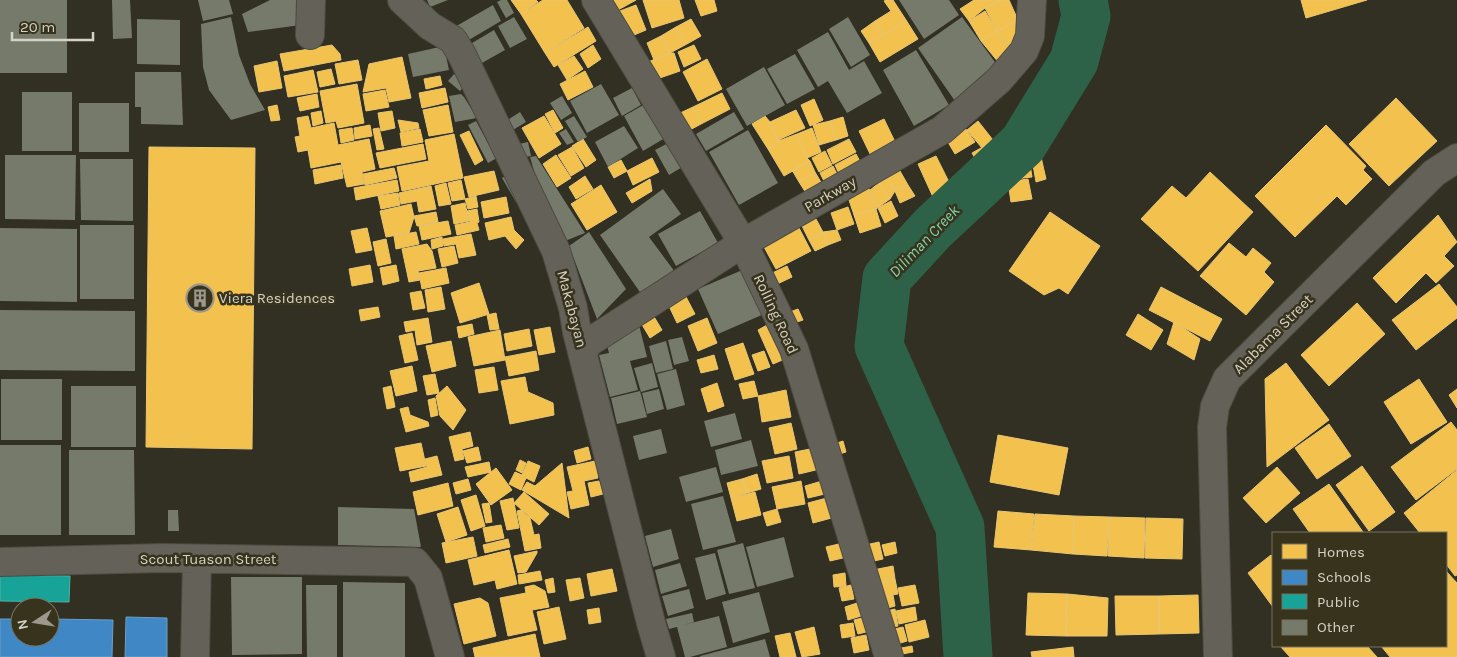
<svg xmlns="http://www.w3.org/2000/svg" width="1457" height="657" font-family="Karla,sans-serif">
<rect width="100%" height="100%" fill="#322f23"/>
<path fill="#f2c14e" stroke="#e9c672" d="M511,0H536L538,2L521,14Z
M543,0H567L584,28L545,53L521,14Z
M612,0H636L618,10Z
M643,0H679L684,18L652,28Z
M695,0H714L717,11L701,16Z
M886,0H893L906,20L884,35L875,21L891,11L884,1Z
M974,0H1002L985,8L969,21L960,9Z
M1002,0H1009L1018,20L997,31L985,8Z
M1301,0H1367L1306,18Z
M636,5L646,30L622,40L612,14Z
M985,11L997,31L981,41L969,21Z
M691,19L701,36L685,45L676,27Z
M906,20L918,39L880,62L869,43L884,35Z
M1018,20L1025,33L1013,50L997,31Z
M875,21L884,35L869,43L861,31Z
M588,27L596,41L554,67L545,53Z
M676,27L685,45L670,53L661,36Z
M997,31L1014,52L999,63L981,41Z
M661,36L670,53L654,60L647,43Z
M332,45L340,54L341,60L284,71L280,54Z
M593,45L601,59L588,68L580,54Z
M694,45L701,59L684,67L678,52Z
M670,53H674L680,71L654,80L648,62Z
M574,56L583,69L567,80L558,65Z
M402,57L411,98L389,102L386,88L363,92L369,64Z
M707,59L722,89L698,101L683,72Z
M358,60L362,80L339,84L335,64Z
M277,61L282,88L259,92L254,66Z
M331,69L335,84L320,87L317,72Z
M313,70L318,92L288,97L284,76Z
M585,71L593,87L568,100L560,84Z
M440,76L442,85L426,89L424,79Z
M357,84L364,123L338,128L336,121L326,123L320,91Z
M445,88L448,102L422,108L419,93Z
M385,90L389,107L366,111L363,94Z
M722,93L730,109L701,124L693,107Z
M317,94L319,107L300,111L297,98Z
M1396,98L1437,141L1389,186L1349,144Z
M814,99L823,120L810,126L801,105Z
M277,105L280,120L271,121L268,107Z
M448,105L453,132L429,136L423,110Z
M693,107L701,124L686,132L678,114Z
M553,110L563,128L555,133L545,114Z
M796,110L805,128L778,140L770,122Z
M321,111L323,123L313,126L311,113Z
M392,111L395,128L381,131L378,113Z
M308,116L311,128L334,123L338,145L369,139L375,169L362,172L364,184L347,187L341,162L311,168L308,150L298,152L295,137L300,136L297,118Z
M544,116L561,144L539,158L522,128Z
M765,116L770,122L778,140H781L768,149L752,124Z
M843,117L848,136L836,140L830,121Z
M884,119L897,146L872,158L859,131Z
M398,120L418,123L419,128L401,132Z
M830,121L836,140L819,145L813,125Z
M978,121L993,140L982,148L967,130Z
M370,125L372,136L355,139L354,128Z
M963,125L975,142L955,154L945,137Z
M1326,125L1366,166L1363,170L1372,179L1346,205L1337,196L1295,237L1255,196Z
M352,128L354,140L341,143L339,130Z
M379,128L384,149L377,150L373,129Z
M812,128L821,152L807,158L797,134Z
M420,129L423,142L402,146L400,133Z
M469,131L483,160L475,165L460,135Z
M454,134L463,178L402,191L397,167L429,161L425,140Z
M797,134L807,158L810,161L784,176L768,149L781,140Z
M583,139L596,160L586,167L572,146Z
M849,139L856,152L833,164L827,150Z
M997,139L1005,154L980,167L972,153Z
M423,144L426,159L380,168L376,153Z
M149,147L255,148L252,449L146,447Z
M572,147L584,168L571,176L558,155Z
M825,151L832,165L819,172L812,158Z
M856,154L864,169L842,180L835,165Z
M556,155L571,178L557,187L543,164Z
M936,156L952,188L933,197L918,164Z
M1041,157L1046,179L1036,182L1032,159Z
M652,158L659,172L633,185L627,171Z
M1029,158L1032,177L1015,179L1012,161Z
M621,160L627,171L614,178L608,167Z
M810,161L815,172L799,182L792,170Z
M341,165L343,178L315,184L313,170Z
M833,166L841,182L828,189L820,173Z
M394,168L397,178L365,185L363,174Z
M494,171L499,190L469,197L464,177Z
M900,171L908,185L895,191L888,177Z
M815,172L822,184L806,193L799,182Z
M1210,172L1253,212L1198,271L1141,219L1172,186L1186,198Z
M585,176L593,189L576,199L569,187Z
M888,177L895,191L890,199L879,183Z
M650,179L652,191L632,203L626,193Z
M1028,179L1032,199L1011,202L1008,182Z
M397,180L399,191L356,200L354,188Z
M461,180L465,199L452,201L448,183Z
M446,183L451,204L439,206L435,186Z
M867,183L876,209L854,215L846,191Z
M879,183L890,199L876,209L870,190Z
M601,185L617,212L587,230L571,204Z
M908,185L915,196L900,203L895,191Z
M431,186L436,209L419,212L417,201L401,204L399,193Z
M398,193L400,205L381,209L378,196Z
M476,196L478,207L468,209L465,199Z
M506,197L509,213L484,218L481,202Z
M891,201L898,216L885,223L878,208Z
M465,203L469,221L454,224L451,206Z
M411,204L414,217L409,233L386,237L380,211Z
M848,207L854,224L837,230L831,213Z
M477,209L479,222L477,223L479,230L457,235L455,225L470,222L467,211Z
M876,209L881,226L860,233L854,215Z
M436,212L438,222L417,226L414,216Z
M1050,212L1100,246L1068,294L1059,288L1044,295L1009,271Z
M1438,215L1457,242L1444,256L1454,266L1436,283L1426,273L1396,303L1373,278Z
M511,217L514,230L524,240L516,249L505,236L489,240L485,223Z
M816,219L823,232L809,240L802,226Z
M448,221L451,234L422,240L419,226Z
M367,228L372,250L356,253L351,231Z
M799,228L811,251L776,269L764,247Z
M837,230L841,240L828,245L823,232Z
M416,232L419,244L396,249L394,236Z
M823,232L828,245L815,251L809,240Z
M471,234L476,255L459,258L456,244L444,246L443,239Z
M442,237L443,246L432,249L431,240Z
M386,239L391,263L378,266L373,242Z
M1229,243L1246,257L1253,248L1271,263L1264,272L1274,282L1246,315L1200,276Z
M427,244L432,251L436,268L418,271L420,280L409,282L402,249Z
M454,246L458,263L442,267L438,249Z
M370,265L373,282L352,286L349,269Z
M396,265L399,281L383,285L380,268Z
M787,266L792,277L771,287L766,276Z
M446,268L449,283L422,289L419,273Z
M479,283L489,314L460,323L451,293Z
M1439,284L1457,307V318L1416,350L1392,320Z
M441,287L445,309L428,312L425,290Z
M1161,287L1222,319L1210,341L1149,310Z
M421,291L425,308L413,310L410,293Z
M685,295L695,314L677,323L668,304Z
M1357,303L1385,334L1329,386L1301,355Z
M378,307L380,317L361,321L359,310Z
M798,309L803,320L791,324L787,313Z
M496,313L499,329L490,330L487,315Z
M1138,314L1163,330L1151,350L1126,335Z
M653,315L662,330L650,338L641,323Z
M428,318L432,342L417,345L415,330L406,332L404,322Z
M707,318L717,343L698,351L688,326Z
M1174,322L1200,339L1194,360L1167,344Z
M771,323L787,358L773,364L758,330Z
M472,324L474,334L459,338L457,327Z
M550,327L555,352L539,355L534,330Z
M529,329L532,346L507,351L504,334Z
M500,330L505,360L474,366L468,337Z
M412,333L418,360L405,363L399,336Z
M451,341L456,366L432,372L426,346Z
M743,343L754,374L735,380L725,349Z
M536,351L539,370L509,376L505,357Z
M764,351L770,367L758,371L752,355Z
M714,355L718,369L701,373L697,360Z
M1286,363L1329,420L1267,467L1265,379Z
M412,366L417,391L396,396L390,371Z
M494,367L498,390L479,393L475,370Z
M435,374L439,393L427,395L423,376Z
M525,377L528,392L553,403L554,415L510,424L501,381Z
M1419,379L1447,422L1411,444L1384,402Z
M754,381L758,396L743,399L739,384Z
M717,383L724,406L708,412L701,389Z
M391,386L395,407L387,409L383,388Z
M447,386L466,410L453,430L440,416L436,396Z
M1457,389V408L1449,395Z
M786,390L791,417L762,422L758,396Z
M435,398L438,415L431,417L428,400Z
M408,407L410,415L428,422L429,426L406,432L400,409Z
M1451,422L1457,430V469L1416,500L1391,467Z
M791,423L797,449L775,454L769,428Z
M1329,424L1351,456L1317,479L1295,448Z
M470,432L473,446L462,449L464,459L455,461L449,437Z
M998,435L1068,448L1059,495L990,482Z
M843,441L846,452L833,456L831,445Z
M421,443L426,466L400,471L395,448Z
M478,447L481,460L467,463L463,451Z
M588,447L591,459L577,463L574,451Z
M815,448L820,469L799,474L795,452Z
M437,456L442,475L411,482L409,472L427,467L425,459Z
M789,456L793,478L767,483L762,461Z
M520,460L526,463L522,473L516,470Z
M528,461L540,466L534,482L526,478L521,490L509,484L515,472L522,475Z
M595,461L598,478L584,481L589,505L571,509L567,492L573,491L567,467Z
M489,462L491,472L468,477L465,467Z
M562,463L569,518L522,490L527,482L535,486Z
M1362,466L1395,512L1369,531L1336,485Z
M1277,467L1300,493L1266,523L1243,498Z
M496,468L512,490L491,505L476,484Z
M1457,470V575L1455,576L1446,564V533H1420L1404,513Z
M757,474L761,489L747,493L742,479Z
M468,479L471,490L456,494L453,483Z
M742,479L747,493L731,498L727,483Z
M599,481L603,494L591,497L588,483Z
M801,481L805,504L777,509L772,487Z
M822,481L825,494L808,498L805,486Z
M448,483L453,506L418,515L413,492Z
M1329,484L1363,532L1361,533H1310L1293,509Z
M524,492L549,514L539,525L514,503Z
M755,492L761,515L737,521L731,498Z
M476,495L485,526L471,531L461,500Z
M834,496L839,516L813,523L808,503Z
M513,498L519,528L507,530L500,501Z
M489,503L492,522L486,523L482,504Z
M458,507L467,535L446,542L437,514Z
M777,509L781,522L767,526L763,513Z
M521,510L530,518L534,535L539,534L541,548L525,551L517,511Z
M998,511L1034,514L1031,550L994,547Z
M1035,514L1074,516L1073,554L1031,550Z
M1074,516L1109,517L1107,556L1073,554Z
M1109,517L1145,518L1144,558L1108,556Z
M1146,518L1183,519L1182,559L1145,558Z
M501,525L504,538L486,542L483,528Z
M473,537L477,556L446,563L442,543Z
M508,539L510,547L485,553L483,545Z
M879,542L883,559L865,563L861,546Z
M895,542L897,553L885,556L882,545Z
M843,543L847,557L830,561L826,547Z
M509,550L517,584L497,589L495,580L474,585L468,560Z
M537,551V553L526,572L518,573L514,556Z
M1271,555L1273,557V607L1248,573Z
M893,566L895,579L876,584L873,570Z
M612,569L617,591L591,596L587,574Z
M540,571L542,580L519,584L518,575Z
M1446,571L1457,583V657H1390L1381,646H1446Z
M845,573L846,586L834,587L833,575Z
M553,578L555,592L548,593L545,580Z
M580,578L584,598L570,601L566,580Z
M895,579L898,594L880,597L876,584Z
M534,585L545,591L549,607L532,610L537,630L508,636L500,598L526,593L525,587Z
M851,585L854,599L842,601L839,588Z
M915,585L919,603L902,606L898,588Z
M1028,593L1067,594L1066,636L1026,635Z
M1067,594L1108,598L1107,636H1066Z
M893,595L895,606L884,609L882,597Z
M1198,595L1199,633L1159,634V596Z
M1115,596H1159V634L1116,635Z
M480,598L488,603L496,636L464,644L454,604Z
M857,603L861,616L848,620L845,607Z
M559,607L566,639L544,644L537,612Z
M915,607L917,620L899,624L896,611Z
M599,608L601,622L589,624L587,610Z
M895,609L898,626L882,629L878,613Z
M866,617L870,631L858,634L854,620Z
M925,620L929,637L909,642L905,625Z
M853,623L855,636L842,638L840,625Z
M814,627L820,654L802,657L795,632Z
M903,627L907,641L894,645L890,630Z
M790,633L796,657H780L775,636Z
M535,634L540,657H475L473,648Z
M866,635L869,650L854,653L851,638Z
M912,646L913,652L897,655L896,649Z
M1280,646H1367L1377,657H1290Z
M1073,647L1074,657H1032L1031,652Z"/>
<path fill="#3f88c5" stroke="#6c9ec5" d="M126,617L167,618V657H125Z
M0,619H20V637H50V619L113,620L112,657H0Z"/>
<path fill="#17a398" stroke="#50b1a6" d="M0,575L70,576L69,602L0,601Z"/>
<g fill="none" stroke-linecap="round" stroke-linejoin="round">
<path stroke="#2d6148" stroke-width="49" d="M968,657L960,527L879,346L887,278L933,228L1023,144L1074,61L1086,16L1083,0"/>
</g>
<path fill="#767a6b" d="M0,0H67V73H0Z
M112,0H130L132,38L113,39Z
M198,0H229L233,14L203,21Z
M270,0H304L301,25L248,32L242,14Z
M427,0H448L430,7Z
M501,0H507L514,13L506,18L497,2Z
M899,0H949L959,15L924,39Z
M493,5L501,21L462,44L453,28Z
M231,17L239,55L250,84L265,110L231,120L209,90L203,67L201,24Z
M514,17L527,39L510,48L498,26Z
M848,17L870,55L851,67L829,29Z
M962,17L1000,69L955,101L918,48Z
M137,19L180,20V65L137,64Z
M494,30L505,50L473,68L462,49Z
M828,32L849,70L864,61L882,93L847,113L828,81L818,87L797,50Z
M444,46L449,70L413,77L408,54Z
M916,50L949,105L914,126L883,70Z
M795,54L815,89L787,104L767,69Z
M764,67L785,105L747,126L726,89Z
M135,72H181L183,125L141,124V107H135Z
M454,74L466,84L460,91L448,81Z
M601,84L619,115L587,133L570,101Z
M632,88L641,105L622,116L613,98Z
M22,92H72V151H22Z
M461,94L464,97L477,118L455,122L449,96Z
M562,96L572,113L561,120L550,103Z
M79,103H129V152H79Z
M645,104L665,138L643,151L624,116Z
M520,112L526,122L503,136L498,126Z
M734,112L744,129L706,151L696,134Z
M574,116L587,137L578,142L565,121Z
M476,121L489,145L497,140L504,154L488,163L468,125Z
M624,126L638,148L608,167L595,142Z
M566,129L574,142L567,145L559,133Z
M748,130L778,183L739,205L709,152Z
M528,142L531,156L513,159L510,146Z
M670,142L684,166L669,175L655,150Z
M5,155H76L75,220L5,219Z
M536,156L585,233L555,245L530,157Z
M80,159H133V221L81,220Z
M510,173L524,197L516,202L502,178Z
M663,189L681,214L649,237L675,272L642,295L600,235Z
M700,211L718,243L676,266L658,234Z
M80,225H134V299H80Z
M0,228L77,229V302L0,301Z
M589,232L626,289L597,319L569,246Z
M747,268L766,313L718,334L698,289Z
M0,310L135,311V371L0,370Z
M639,325L647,357L630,361L638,390L610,397L599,355L609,353L606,341Z
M682,337L689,361L674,365L668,340Z
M666,341L673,369L656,373L649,346Z
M652,363L658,387L641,392L634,368Z
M676,369L685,405L667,410L657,374Z
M1,379H62V440H1Z
M71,386H136V447H71Z
M659,389L664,409L647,414L642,393Z
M640,391L647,417L617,424L611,398Z
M735,413L742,439L711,447L704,421Z
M661,429L667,453L639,460L633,436Z
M751,440L758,466L721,475L715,450Z
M0,445H61V535H0Z
M69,450H134L135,535H69Z
M716,467L723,492L686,502L679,477Z
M723,496L736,542L703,550L691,504Z
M338,507L414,509L421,547L338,545Z
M168,510H178L179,531H168Z
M671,529L679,559L653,567L645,536Z
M784,537L794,577L757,587L746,547Z
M743,543L755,588L729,594L717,550Z
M715,553L726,594L706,600L695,558Z
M680,563L687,586L661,594L655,570Z
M231,577H302V654L232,655Z
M343,582L405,583V657H343Z
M306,585H337V657H307Z
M689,589L694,608L668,616L662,596Z
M759,592L770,632L733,643L722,602Z
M692,613L694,622L683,625L719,616L727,647L690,657H685L677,627L669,629L666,619Z
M765,639L770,657H700V656Z"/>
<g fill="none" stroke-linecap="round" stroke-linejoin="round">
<g stroke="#4e4b41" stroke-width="30">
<path id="minor" d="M402,0L430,26L453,40L462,55L556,251L573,308L577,332L651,623L661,657
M596,0L743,243L794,349L889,657
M310,35L311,0
M583,352L588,343L743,243L942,130L999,80L1024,51L1030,36L1032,0
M0,562L163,558L415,562L428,578L450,657
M195,657L197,559
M1218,657L1212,427L1215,406L1227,379L1434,173L1457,158"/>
</g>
<use href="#minor" stroke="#636158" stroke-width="28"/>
</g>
<defs>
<g id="building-ring" transform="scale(1.4375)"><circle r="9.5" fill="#38331d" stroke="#9c998c" stroke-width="1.5"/><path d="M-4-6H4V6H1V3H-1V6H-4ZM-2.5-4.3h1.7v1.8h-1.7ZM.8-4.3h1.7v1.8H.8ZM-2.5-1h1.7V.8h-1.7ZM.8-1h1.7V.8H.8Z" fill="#9c998c"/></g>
</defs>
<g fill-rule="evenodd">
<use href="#building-ring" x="200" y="298"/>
</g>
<g text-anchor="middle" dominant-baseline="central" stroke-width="5" stroke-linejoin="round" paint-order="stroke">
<g font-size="15" fill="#d5d2c5" stroke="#38331d">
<text transform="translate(830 194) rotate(-30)">Parkway</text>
<text transform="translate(572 309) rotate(75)">Makabayan</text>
<text transform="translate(776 314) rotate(65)">Rolling Road</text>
<text transform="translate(1273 334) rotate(-45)">Alabama Street</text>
<text x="208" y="559">Scout Tuason Street</text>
</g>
<g font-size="15" fill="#d5d2c5" stroke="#38331d" text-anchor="start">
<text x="219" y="298">Viera Residences</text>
</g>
<g font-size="16" font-style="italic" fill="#7dd4aa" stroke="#38331d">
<text transform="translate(924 241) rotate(-46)">Diliman Creek</text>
</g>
</g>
<rect x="1272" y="532" width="175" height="115" fill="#38331d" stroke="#777360"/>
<rect x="1282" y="544" width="25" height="15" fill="#f2c14e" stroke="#777360"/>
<text x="1317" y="557" font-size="15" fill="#d5d2c5">Homes</text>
<rect x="1282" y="570" width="25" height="15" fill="#3f88c5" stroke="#777360"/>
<text x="1317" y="582" font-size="15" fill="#d5d2c5">Schools</text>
<rect x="1282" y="594" width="25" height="15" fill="#17a398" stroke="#777360"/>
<text x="1317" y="607" font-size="15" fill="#d5d2c5">Public</text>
<rect x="1282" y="620" width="25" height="15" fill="#767a6b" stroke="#777360"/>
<text x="1317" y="632" font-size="15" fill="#d5d2c5">Other</text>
<g transform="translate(35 622) rotate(258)"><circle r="24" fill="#38331d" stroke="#777360"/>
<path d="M0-4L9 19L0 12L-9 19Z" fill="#9c998c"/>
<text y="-8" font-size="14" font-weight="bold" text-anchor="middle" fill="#d5d2c5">N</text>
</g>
<path d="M12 32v8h81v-8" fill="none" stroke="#d5d2c5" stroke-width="2.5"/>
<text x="20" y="32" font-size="15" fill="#d5d2c5" stroke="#38331d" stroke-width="4" paint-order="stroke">20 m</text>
</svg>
